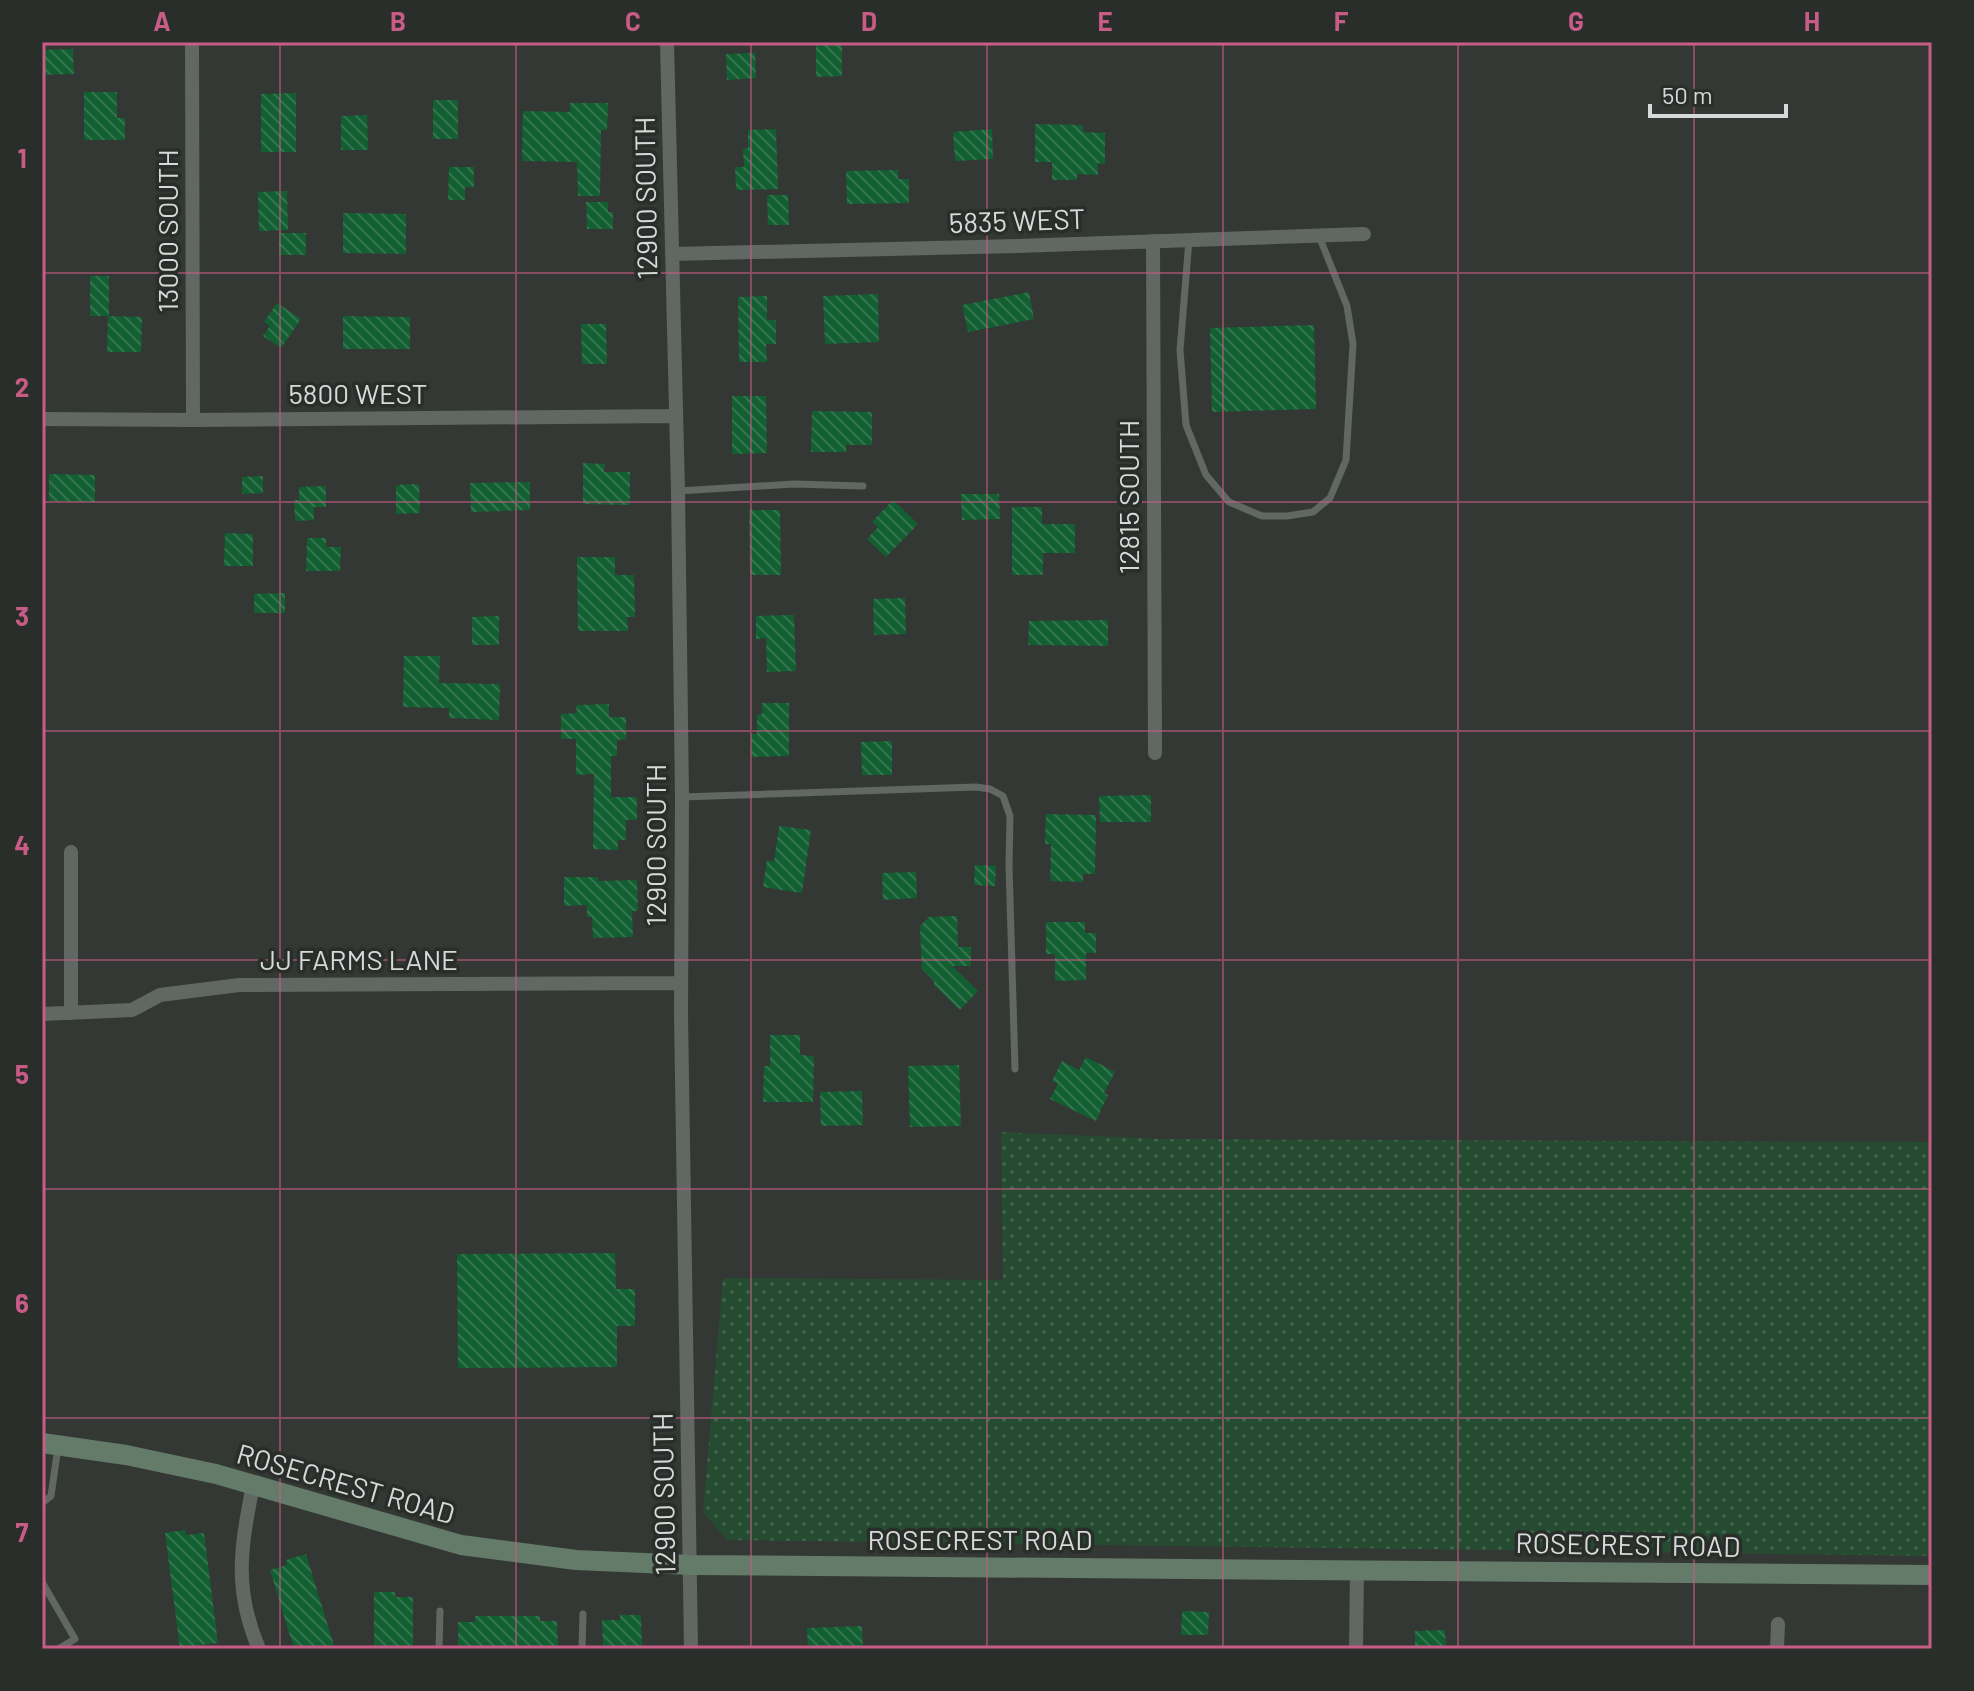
<svg xmlns="http://www.w3.org/2000/svg" width="1974" height="1691" font-family="Barlow,sans-serif">
<defs>
<pattern id="grass-dots" width="8" height="8" patternUnits="userSpaceOnUse" patternTransform="scale(2)"><rect width="8" height="8" fill="#254c31"/><path d="M2 2h.1M6 6h.1" fill="none" stroke="#44654e" stroke-width="1.8" stroke-linecap="round"/></pattern>
<pattern id="building-back-hatch" width="6" height="6" patternUnits="userSpaceOnUse" patternTransform="scale(2)"><rect width="6" height="6" fill="#125f32"/><path d="M-1 5l2 2M0 0l6 6M5-1l2 2" fill="none" stroke="#34754f"/></pattern>
</defs>
<rect width="100%" height="100%" fill="#333834"/>
<path fill="url(#grass-dots)" d="M1001,1132L1162,1139L1932,1142V1556L727,1540L703,1512L723,1278L1003,1280Z"/>
<path fill="url(#building-back-hatch)" d="M816,42H842V76L816,77Z
M73,49L74,74L42,75V50Z
M755,53L756,78L727,80L726,54Z
M84,92H117V118H125V140H84Z
M296,93V152H261V94Z
M433,100H458V139H433Z
M570,103H608L607,130H601L600,196H578L577,162L522,161L523,111L570,112Z
M367,115L368,150H341V116Z
M1035,124L1083,125V132L1105,133V164L1098,163V175L1077,174V180H1052V162H1035Z
M776,129L778,189L736,190L735,167H744L743,149L748,148V130Z
M992,129L993,159L955,161L953,132Z
M449,167H474V187H465V200H448Z
M898,170V179H909V203L847,204L846,171Z
M287,191L288,230L259,231L258,192Z
M767,195H788L789,225H768Z
M586,202H608V212H613V229H587Z
M343,213L406,214V254L343,253Z
M279,233H306V255H279Z
M90,276H109V316H90Z
M1029,292L1034,319L968,332L962,305Z
M878,294L879,342L825,344L823,296Z
M767,296V320H776V344H766L767,362H739L738,297Z
M277,303L301,319L281,348L263,336L270,326L264,322Z
M108,316L142,317L141,352H107Z
M343,316L410,317V349H343Z
M581,324H606L607,364H582Z
M1314,325L1316,409L1212,412L1210,328Z
M732,396H766L767,453L732,454Z
M812,411L872,412V445H846V452H811Z
M583,463L605,464L604,472H630V505L583,504Z
M49,474L95,475V502L49,501Z
M263,476V493L242,494V477Z
M530,482V510L471,512L470,483Z
M419,484L420,513L396,514V485Z
M326,486V507H314V520L295,521L294,500H299V487Z
M961,494H999L1000,519L962,520Z
M893,500L918,524L886,557L867,539L878,527L872,522Z
M1012,507H1042V524H1075V553H1043V575H1012Z
M749,510H780L781,575H750Z
M225,533L253,534V566H224Z
M307,538H326V547H341L340,571H306Z
M577,557H615V575H634L635,617H627L628,631H578Z
M285,593V613H254V594Z
M905,598L906,634L874,635L873,599Z
M794,615L796,671L767,672L766,638L756,639V616Z
M499,616V645H472V617Z
M1108,620V646L1028,645L1029,621Z
M404,656H440L439,683L500,684L499,720L449,718V708L403,707Z
M762,703H789V756L751,757V734H757V715L762,714Z
M609,704V717H626V739L617,740V756H611V797H637V820H626V840H618V850L593,849L594,774L576,775V739H561V714L577,713L576,705Z
M892,741V775H862L861,742Z
M1151,795V822H1100L1099,796Z
M1046,814L1096,815L1095,874H1083V882L1050,881L1051,844H1045Z
M779,826L811,830L802,893L763,887L767,860L774,862Z
M975,865L996,866L995,886L974,885Z
M916,872L917,898L883,900L882,873Z
M564,877H598V881L637,880L638,911H632L633,937L593,938L592,917H587V905L564,906Z
M957,916L958,947H971V966H952L978,991L960,1010L934,985V981L922,969L920,926L929,917Z
M1046,922H1085V933H1096V953H1086V980L1055,981V954H1046Z
M770,1035H800V1055L814,1056L813,1102H763L764,1066H770Z
M1086,1057L1115,1072L1104,1093L1108,1095L1096,1121L1050,1099L1058,1084L1052,1081L1062,1061L1079,1070Z
M959,1065L961,1126L910,1127L908,1066Z
M862,1091L863,1125L821,1126L820,1092Z
M615,1253L616,1289H635V1326H617V1367L458,1368L457,1254Z
M185,1530L186,1535L204,1533L218,1643L200,1645L201,1649H180L165,1533Z
M306,1554L335,1649H294L270,1570L287,1565L286,1560Z
M374,1592H395V1597H413V1649H374Z
M1182,1611L1209,1612L1208,1635H1181Z
M620,1615H641L642,1649H603L602,1620H620Z
M475,1616H540V1621H557L558,1649H458V1622H475Z
M862,1626L863,1649H808L807,1628Z
M1445,1630L1446,1649H1415V1631Z"/>
<g fill="none" stroke-linecap="round" stroke-linejoin="round">
<path stroke="#616763" stroke-width="7" d="M1189,240L1180,350L1186,425L1206,475L1229,502L1262,516H1287L1313,512L1330,498L1346,460L1353,344L1347,306L1319,236
M678,491L794,484L863,486
M682,797L976,787L990,789L1003,796L1010,816L1009,865L1015,1069
M42,1503L51,1496L58,1447
M42,1582L75,1639L58,1649
M439,1649L440,1611
M582,1649L583,1614"/>
<path stroke="#616763" stroke-width="14" d="M192,42L193,420
M667,42L678,491L682,797L681,1015L691,1649
M1153,241L1155,753
M672,254L1018,246L1364,234
M42,419L193,420L675,416
M71,1013V852
M42,1014L132,1010L160,995L239,985L681,983
M253,1485C241,1547 233,1588 259,1649
M1356,1649L1357,1570
M1777,1649L1778,1624"/>
<path stroke="#647b6a" stroke-width="20" d="M42,1443L126,1455L216,1474L461,1545L576,1560L691,1565L1932,1575"/>
</g>
<path fill="none" stroke="#c95c87" stroke-width="2" stroke-opacity="0.55" d="M280,42V1649M516,42V1649M751,42V1649M987,42V1649M1223,42V1649M1458,42V1649M1694,42V1649M42,273H1932M42,502H1932M42,731H1932M42,960H1932M42,1189H1932M42,1418H1932"/>
<g text-anchor="middle" dominant-baseline="central" stroke-width="7" stroke-linejoin="round" paint-order="stroke">
<g font-size="28" fill="#d7dad8" stroke="#292e2a">
<text transform="translate(645 198) rotate(-91)">12900 SOUTH</text>
<text transform="translate(1017 220) rotate(-2)">5835 WEST</text>
<text transform="translate(167 231) rotate(-90)">13000 SOUTH</text>
<text x="358" y="393">5800 WEST</text>
<text transform="translate(1128 497) rotate(-90)">12815 SOUTH</text>
<text transform="translate(655 845) rotate(-90)">12900 SOUTH</text>
<text x="359" y="959">JJ FARMS LANE</text>
<text transform="translate(346 1483) rotate(16)">ROSECREST ROAD</text>
<text transform="translate(663 1494) rotate(-91)">12900 SOUTH</text>
<text x="980" y="1539">ROSECREST ROAD</text>
<text transform="translate(1628 1544) rotate(1)">ROSECREST ROAD</text>
</g>
</g>
<rect width="1974" height="1691" fill="none" stroke="#292e2a" stroke-width="88"/>
<path d="M1650 104v12h136v-12" fill="none" stroke="#d7dad8" stroke-width="4"/>
<text x="1662" y="104" font-size="24" fill="#d7dad8" stroke="#292e2a" stroke-width="6" paint-order="stroke">50 m</text>
<rect x="44" y="44" width="1886" height="1603" fill="none" stroke="#c95c87" stroke-width="3"/>
<g font-size="26" text-anchor="middle" font-weight="bold" fill="#c95c87">
<text x="162" y="31">A</text>
<text x="398" y="31">B</text>
<text x="633" y="31">C</text>
<text x="869" y="31">D</text>
<text x="1105" y="31">E</text>
<text x="1341" y="31">F</text>
<text x="1576" y="31">G</text>
<text x="1812" y="31">H</text>
<text x="22" y="168">1</text>
<text x="22" y="397">2</text>
<text x="22" y="626">3</text>
<text x="22" y="855">4</text>
<text x="22" y="1084">5</text>
<text x="22" y="1313">6</text>
<text x="22" y="1542">7</text>
</g>
</svg>
